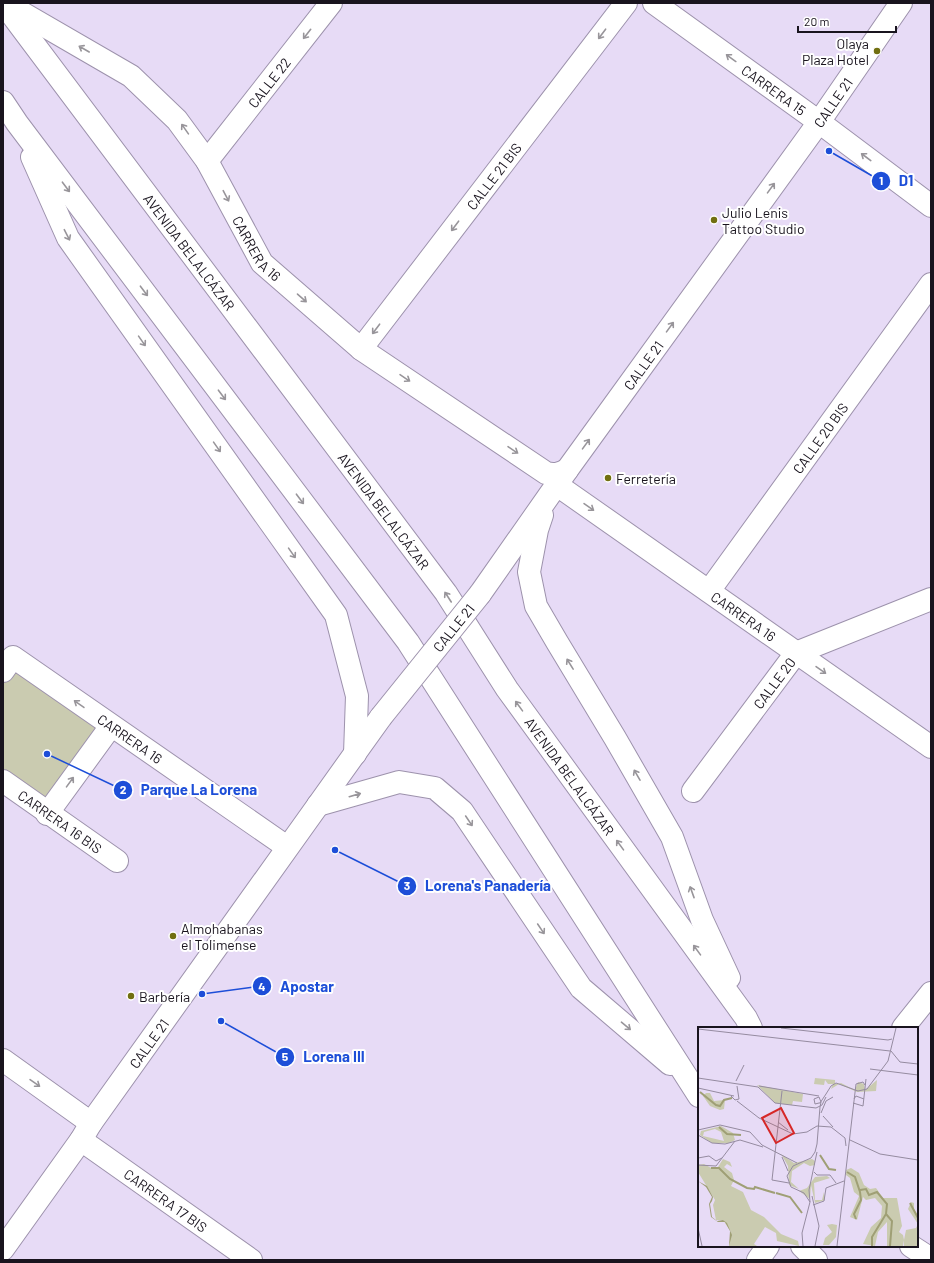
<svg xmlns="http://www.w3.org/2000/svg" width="934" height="1263" font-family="Barlow,sans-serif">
<rect width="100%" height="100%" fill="#e7dbf6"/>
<path fill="#cacbb0" d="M13,657L111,726L47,814L3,781V671Z"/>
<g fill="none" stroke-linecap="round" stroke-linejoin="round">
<g stroke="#9d92ac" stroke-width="24">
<g id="street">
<path id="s1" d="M5,3L131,76L177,120L207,161L262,263L361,349L546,473C554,475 559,474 567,470"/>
<path id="s2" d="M654,3L819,122L931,206"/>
<path id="s3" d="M207,161L331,3"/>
<path id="s4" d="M361,349L626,3"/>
<path id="s5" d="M557,485L931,747"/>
<path id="s6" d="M709,591L931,284"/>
<path id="s7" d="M3,671L13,657L287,847"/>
<path id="s8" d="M3,781L117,861"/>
<path id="s9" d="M693,791L796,653L931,599"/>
<path d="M47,814L111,726"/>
<path d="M903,1028L931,993"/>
<path d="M3,1060L91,1123"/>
<path id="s10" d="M81,1140L251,1260"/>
<path d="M758,1260L768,1246"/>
</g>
</g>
<g stroke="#9d92ac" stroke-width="24">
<g id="secondary">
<path id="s11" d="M3,3L446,593L507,689L746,1018L751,1028"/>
<path d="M3,102L17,123L408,642L699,1096"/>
<path d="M32,157L68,238L336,615L357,696L355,754"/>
<path d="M542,515L537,530L529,572L536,606L557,642L615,738L672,837L702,920L729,978"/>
<path id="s12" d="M480,594L567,470L819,122L901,3"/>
<path d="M318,805L399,782L435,788L462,811L581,988L670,1064"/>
<path d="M802,1246L816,1260"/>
<path d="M911,1246L931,1259"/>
<path id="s13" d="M3,1249L81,1140L91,1123C189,988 284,852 381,717"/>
</g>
</g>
<use href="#street" stroke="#fff" stroke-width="22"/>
<use href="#secondary" stroke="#fff" stroke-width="22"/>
<g stroke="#9d92ac" stroke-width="24" stroke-linecap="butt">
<g id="secondary-bridge">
<path id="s14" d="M381,717L480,594"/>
</g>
</g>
<use href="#secondary-bridge" stroke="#fff" stroke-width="22"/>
</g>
<defs><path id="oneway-shaft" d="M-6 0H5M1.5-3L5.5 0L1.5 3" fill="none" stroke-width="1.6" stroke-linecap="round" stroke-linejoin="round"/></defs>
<g stroke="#98959a">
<use href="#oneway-shaft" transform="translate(307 34) rotate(128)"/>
<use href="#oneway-shaft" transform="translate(602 34) rotate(127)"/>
<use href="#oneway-shaft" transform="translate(84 49) rotate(-150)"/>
<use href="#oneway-shaft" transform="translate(731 58) rotate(-144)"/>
<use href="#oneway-shaft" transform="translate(185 129) rotate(-125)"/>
<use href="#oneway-shaft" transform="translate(866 157) rotate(-143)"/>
<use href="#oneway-shaft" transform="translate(66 187) rotate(53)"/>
<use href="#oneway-shaft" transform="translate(771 188) rotate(-54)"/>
<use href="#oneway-shaft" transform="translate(226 196) rotate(62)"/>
<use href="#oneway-shaft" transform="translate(455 226) rotate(127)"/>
<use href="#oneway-shaft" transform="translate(67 235) rotate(63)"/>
<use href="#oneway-shaft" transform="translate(144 291) rotate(53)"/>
<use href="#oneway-shaft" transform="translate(302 298) rotate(41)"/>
<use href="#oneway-shaft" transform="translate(670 327) rotate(-54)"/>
<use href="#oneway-shaft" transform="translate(376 329) rotate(127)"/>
<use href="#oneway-shaft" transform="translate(142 341) rotate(55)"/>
<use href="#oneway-shaft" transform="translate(405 378) rotate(34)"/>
<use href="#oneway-shaft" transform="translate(222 395) rotate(53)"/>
<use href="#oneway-shaft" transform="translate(586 444) rotate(-54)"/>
<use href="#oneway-shaft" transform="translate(217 447) rotate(55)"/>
<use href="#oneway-shaft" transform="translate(513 450) rotate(34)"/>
<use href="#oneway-shaft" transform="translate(300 499) rotate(53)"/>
<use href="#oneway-shaft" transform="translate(589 507) rotate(35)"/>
<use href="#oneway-shaft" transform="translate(292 553) rotate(55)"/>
<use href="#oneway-shaft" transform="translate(448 597) rotate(-123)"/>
<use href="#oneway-shaft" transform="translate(570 664) rotate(-122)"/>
<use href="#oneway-shaft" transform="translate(821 670) rotate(35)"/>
<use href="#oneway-shaft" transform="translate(79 704) rotate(-145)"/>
<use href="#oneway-shaft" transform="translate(519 706) rotate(-126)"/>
<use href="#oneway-shaft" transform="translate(637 775) rotate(-120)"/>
<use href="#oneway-shaft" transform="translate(70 782) rotate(-54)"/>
<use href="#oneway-shaft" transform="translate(355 795) rotate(-16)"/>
<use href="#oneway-shaft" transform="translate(469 821) rotate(56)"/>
<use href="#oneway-shaft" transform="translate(620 845) rotate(-126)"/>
<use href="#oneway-shaft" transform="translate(692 892) rotate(-110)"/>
<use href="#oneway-shaft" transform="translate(541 929) rotate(56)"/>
<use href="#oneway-shaft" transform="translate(697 950) rotate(-126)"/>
<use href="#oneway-shaft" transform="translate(626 1026) rotate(40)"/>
<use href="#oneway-shaft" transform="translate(35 1083) rotate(35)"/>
</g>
<g fill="#716f10" stroke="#fff" stroke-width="1.5">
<circle cx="877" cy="51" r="4"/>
<circle cx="714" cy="220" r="4"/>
<circle cx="608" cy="478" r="4"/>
<circle cx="173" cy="936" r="4"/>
<circle cx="131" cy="996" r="4"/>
</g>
<g text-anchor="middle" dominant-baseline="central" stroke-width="4" stroke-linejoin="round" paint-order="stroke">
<g font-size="14" fill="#19141e" stroke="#fff" text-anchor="start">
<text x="869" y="43" text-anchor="end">Olaya<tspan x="869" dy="16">Plaza Hotel</tspan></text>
<text x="722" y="212">Julio Lenis<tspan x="722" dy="16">Tattoo Studio</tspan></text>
<text x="616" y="478">Ferretería</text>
<text x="181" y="928">Almohabanas<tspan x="181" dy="16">el Tolimense</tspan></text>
<text x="139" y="996">Barbería</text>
</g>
<g font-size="14" fill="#19141e" stroke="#fff">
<text stroke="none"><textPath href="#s3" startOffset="100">CALLE 22</textPath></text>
<text stroke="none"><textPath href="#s2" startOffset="148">CARRERA 15</textPath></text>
<text stroke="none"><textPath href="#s12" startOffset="605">CALLE 21</textPath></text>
<text stroke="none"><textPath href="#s4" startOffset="218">CALLE 21 BIS</textPath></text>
<text stroke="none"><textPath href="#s1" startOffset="361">CARRERA 16</textPath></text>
<text stroke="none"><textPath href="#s11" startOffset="311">AVENIDA BELALCÁZAR</textPath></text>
<text stroke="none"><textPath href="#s12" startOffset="281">CALLE 21</textPath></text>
<text stroke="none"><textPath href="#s6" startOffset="189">CALLE 20 BIS</textPath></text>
<text stroke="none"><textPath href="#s11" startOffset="635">AVENIDA BELALCÁZAR</textPath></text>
<text stroke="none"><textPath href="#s5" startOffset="228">CARRERA 16</textPath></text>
<text stroke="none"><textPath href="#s14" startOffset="115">CALLE 21</textPath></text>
<text stroke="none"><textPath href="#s9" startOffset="135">CALLE 20</textPath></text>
<text stroke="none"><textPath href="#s7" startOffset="160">CARRERA 16</textPath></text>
<text stroke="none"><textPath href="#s11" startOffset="959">AVENIDA BELALCÁZAR</textPath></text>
<text stroke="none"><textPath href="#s8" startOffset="70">CARRERA 16 BIS</textPath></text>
<text stroke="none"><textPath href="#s13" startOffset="252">CALLE 21</textPath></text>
<text stroke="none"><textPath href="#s10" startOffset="104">CARRERA 17 BIS</textPath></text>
</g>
</g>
<g transform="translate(698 1027)">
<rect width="220" height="220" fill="#e7dbf6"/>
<path d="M117,51L137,53V57L143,56L157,63L160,55L166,57L167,63L179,53L178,64L159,65L141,57L133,62L135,57H130L127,53L126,58L116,57ZM59,58L105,67L104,75L95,74L94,78L77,76ZM8,66H12L16,74L27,73L26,82L22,83L12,79L5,69ZM23,99L35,106L37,113L31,116H14L2,108L3,104ZM17,102L23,105L26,114L5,109L6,105ZM83,127L96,136L114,132L117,134V138L112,139L106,136L94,144L93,155L101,162L91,158L90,139ZM25,132L32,135L34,140L29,137L26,140L34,146L36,153L33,159L45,165L53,183L66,190L83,207L100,214L101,219L79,214L78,206L67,200L56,217L59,219H31L33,205L25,193H18L15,178L17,173L0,145V138L6,137L15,142L20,140ZM153,141L161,146L166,158L172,162L178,161L185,171H199L204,199L201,205L205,208L206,213L208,203L218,201L220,197L210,182L213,175L216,176V182L220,188L219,219H206V213L205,219H189V195L180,205L177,219L165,217L173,200L183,191L184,179L177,171L168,173L165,170L159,193L152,190L161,169L156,165L152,151L148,148V143ZM129,149L132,151L116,156L117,173H124L126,165L127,173L117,176L113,158L112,172L101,164L109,161L117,150ZM134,197L139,198L138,210L131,218H125L127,211L134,205L129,198Z" fill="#cacbb0" fill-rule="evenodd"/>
<path d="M0,154L9,159L15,170L14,174L12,177L14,190L19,194L25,193L29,196L34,208L31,219L32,204L27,195H20L13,190L11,177L14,170L8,160Z" fill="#9f9f75"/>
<path fill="none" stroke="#9f9f75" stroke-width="2" d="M2,65L18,78L22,79L26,73L34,71M21,100L29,107L43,108M122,128L131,142L138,143M13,141H21L32,152L49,161L56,162L57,160L77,166M149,145L157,150L162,165L163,173L156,187L158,192M162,163L168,162L171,168L179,165L189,177L188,187L174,210V219M78,166L92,170L104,186M212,176L220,191M188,187L194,194L192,219"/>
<path fill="none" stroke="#958ba0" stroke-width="1" d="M83,1L190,13L194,12M0,2L192,24M193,24L202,35L220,37M172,42L220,48M0,51L60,60L77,76L118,81L124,78L128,70M38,54L46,38M61,59L121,69M0,61L36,69M84,64L74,153L91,156M33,69L37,73L41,72L39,59M156,72L158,69L166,72M39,74L61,91L95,107L109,105L119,99L133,100L147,111L148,119M155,76L165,79L168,52M123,86L128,74L135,70M125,89L135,100M80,95L90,103M0,103L22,98L52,105L64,118L99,136M0,108L14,116L27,117L42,113L65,120M152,113L182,127L220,133M84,130L90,144M0,131L11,129L18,134L24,131M0,138L18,139L37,114M116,145L119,148H132L138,156M114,169L121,199L117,219M112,175L106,166L93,160L89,149L95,139L113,131L117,125L119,117L122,80L123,75L121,70L116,72L117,77L121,76H122L128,67L133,59L138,56L160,64L169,62L190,34L198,1M115,178L126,174L128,161L146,154M0,201L4,219M105,219L104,206L112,175L111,163L119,125M139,219L158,57L165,55L167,58"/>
<path fill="#d62828" fill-opacity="0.15" stroke="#d62828" stroke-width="2" d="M83,81L96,106L78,116L64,91Z"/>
<rect width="220" height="220" fill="none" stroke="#19141e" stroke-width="2"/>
</g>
<path fill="none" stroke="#1d4ed8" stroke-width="1.5" d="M829 151L881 181M47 754L123 790M335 850L407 886M202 994L262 986M221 1021L285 1057"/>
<g fill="#1d4ed8" stroke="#fff" stroke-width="1.5">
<circle cx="829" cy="151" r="4"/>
<circle cx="47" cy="754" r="4"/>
<circle cx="335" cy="850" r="4"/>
<circle cx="202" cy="994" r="4"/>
<circle cx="221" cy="1021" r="4"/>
<circle cx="881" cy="181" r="10"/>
<circle cx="123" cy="790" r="10"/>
<circle cx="407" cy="886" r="10"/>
<circle cx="262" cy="986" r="10"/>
<circle cx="285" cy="1057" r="10"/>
</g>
<g font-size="12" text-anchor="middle" font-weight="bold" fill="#fff">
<text x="881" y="185">1</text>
<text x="123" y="794">2</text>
<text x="407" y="890">3</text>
<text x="262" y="991">4</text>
<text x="285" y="1061">5</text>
</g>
<g font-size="15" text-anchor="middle" font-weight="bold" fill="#1d4ed8" stroke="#fff" stroke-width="4" stroke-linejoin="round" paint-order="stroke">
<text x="906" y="186">D1</text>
<text x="199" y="795">Parque La Lorena</text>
<text x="488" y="891">Lorena's Panadería</text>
<text x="307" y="992">Apostar</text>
<text x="334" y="1062">Lorena III</text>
</g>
<rect width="934" height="1263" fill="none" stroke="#19141e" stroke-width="8"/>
<path d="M798 26v6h98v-6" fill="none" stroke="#19141e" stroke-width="2"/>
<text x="804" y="26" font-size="12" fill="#19141e" stroke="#ffffff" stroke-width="3" paint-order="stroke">20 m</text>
</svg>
